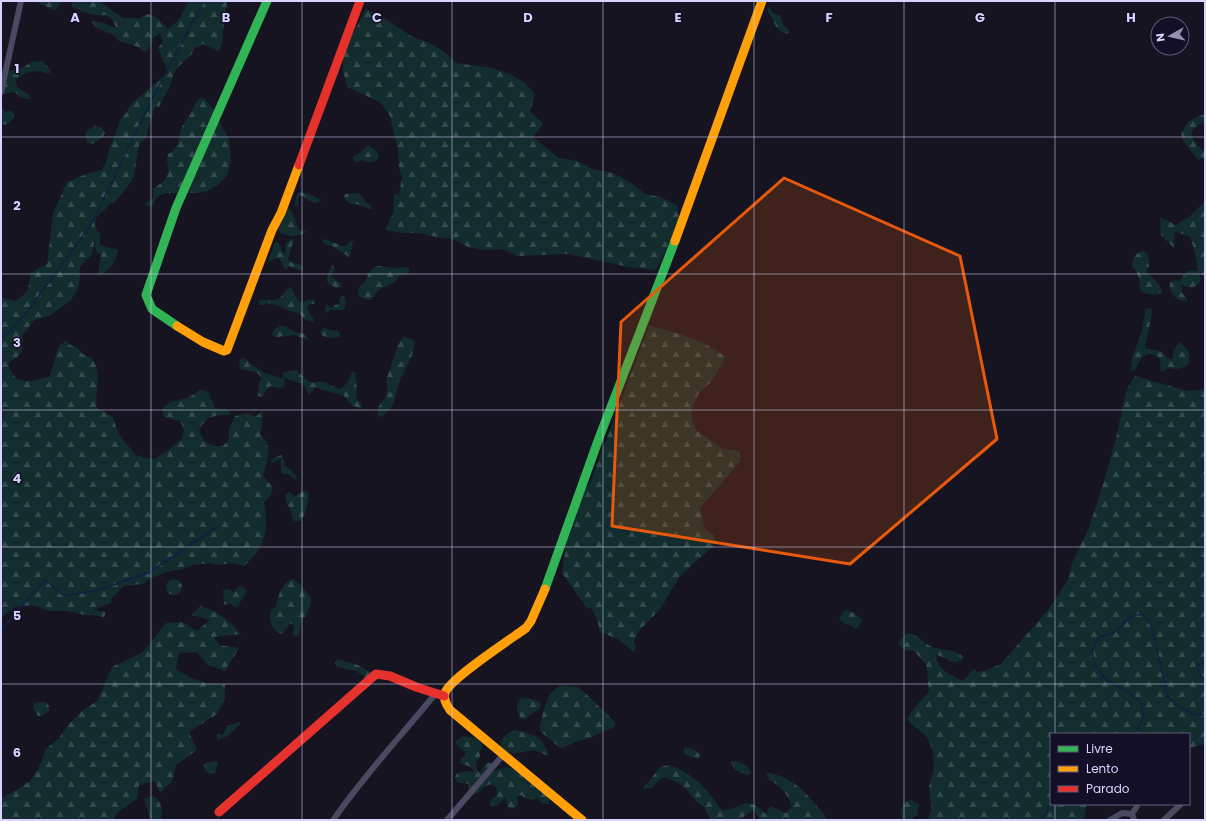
<svg xmlns="http://www.w3.org/2000/svg" width="1206" height="821" font-family="Poppins,sans-serif">
<defs>
<pattern id="forest-firs" width="22" height="20" patternUnits="userSpaceOnUse"><rect width="22" height="20" fill="#132c2d"/><path d="M5 1l3.5 6h-7zM16 11l3.5 6h-7z" fill="#354a4c"/></pattern>
</defs>
<rect width="100%" height="100%" fill="#161421"/>
<path fill="url(#forest-firs)" d="M35,1H62L55,11Z
M72,1H99L123,18H140L148,14L156,17L168,29C182,19 181,14 189,1H227C227,9 225,16 224,23C222,33 224,42 219,51L203,44L195,48L191,55L177,68L173,76L171,84L159,107L156,106L154,110L145,139L139,145L134,176C129,186 121,196 112,204L111,203C107,208 101,212 96,218L95,226L100,234V245L118,250C116,262 110,271 98,275L101,255L96,252L95,240L92,254L80,267L79,284L76,292L71,300L51,315L34,320L23,335L22,352L16,358L8,363C13,387 32,382 50,376L58,348L65,341L72,346L77,347C79,349 81,353 83,354C86,356 90,356 92,359C103,372 94,393 97,408L112,416L119,434L124,441L136,455L145,458L154,459L169,450L182,438L184,429L180,421L164,417L162,409C175,395 186,404 200,389L208,392L215,408L228,410L231,415C215,415 208,415 199,429C201,441 211,448 223,446L229,439V430L235,416L248,413L255,417L263,411L262,426L260,434C273,446 268,460 263,475L273,488L270,496L264,503C267,521 268,537 257,552C253,557 248,562 244,566L233,563L218,565L210,563L193,565L182,569L166,572L149,579L143,584L124,586L112,598L111,603L95,609L93,610L106,612L104,617L93,615H85L67,611H49L32,605L15,607L1,618V297L14,301C31,292 27,290 31,273L40,267L47,264L53,214L67,182L84,175L101,170L106,163L108,153L121,119L126,113L131,104L168,72L158,48L163,41L160,33L153,38L151,46L145,52L138,47L119,41L113,35L97,28L91,21L100,22L116,28L113,20L106,15C94,16 83,13 73,7Z
M769,7L774,14L780,15L783,24L789,30L790,34C772,32 777,21 767,11Z
M366,9L381,16L411,36L427,42L442,50L456,63L492,68L509,74L524,82L535,94L530,111L543,124L533,137L559,158L577,161L593,169L613,173L630,182L645,194L661,197L678,206L679,224L656,270L628,267L568,254L518,256L502,249L485,250L468,247L452,239L436,237L420,233H403L385,230L393,214L394,193L399,195L402,177L399,168L398,150L390,116L380,102L347,87L343,71V53Z
M41,61L45,63L51,72L47,74C44,73 41,71 37,71C30,71 20,75 15,80L18,88L30,95V99C22,100 20,96 14,92L1,95V84H4L7,81L3,73L24,67L32,62Z
M204,98L213,109L229,140L231,162L227,175L218,185L205,192L197,193H165L156,198L153,206L148,207L146,203L153,198V189L164,181L169,172L167,159L168,154L173,151L178,144L181,128L190,115L196,102L199,99Z
M1,107L6,112L10,110L14,113V117L9,123L5,125L1,123Z
M1200,115H1205V122C1184,131 1191,140 1205,152V158L1198,160L1184,142L1181,134L1188,122Z
M95,126C101,126 103,128 105,133C102,138 98,141 92,144L88,143L85,135L87,130Z
M368,145C374,148 376,150 379,156L377,160L370,163L362,160L358,162L354,161L353,157L361,152Z
M299,192L310,194L321,200L317,203L309,201L301,195L299,196L298,205L296,207L295,206L296,196Z
M355,193C362,193 362,197 366,203L370,205L372,209H370L356,204H350L344,198L345,194Z
M1205,201V275H1199L1201,279C1197,289 1189,289 1181,284L1182,293L1188,300C1179,305 1168,292 1170,283L1173,280L1180,281L1183,276L1190,270L1198,271L1195,252L1190,237L1175,231L1174,248L1161,235L1160,217L1176,225L1190,216Z
M288,208L291,210L299,230L307,231C299,238 282,238 277,228L286,209Z
M292,239H294L288,259L291,262L302,265L303,270C297,271 293,266 288,266L287,270H285L280,259L275,258L271,261L268,260L275,243L277,242L280,245L283,253H285L286,243Z
M323,239C330,240 337,245 345,246L352,240L353,241L350,256L349,257L332,246L325,245L322,241Z
M1144,251C1151,256 1147,260 1149,266L1146,270L1148,274C1154,277 1160,285 1162,292C1155,297 1149,294 1141,292C1139,284 1140,272 1132,267C1131,259 1136,252 1144,251Z
M332,265L335,268V270L331,274V276L340,283L342,287C337,289 330,286 327,281V276Z
M378,266L396,268L408,267L410,271L407,274L399,276C395,285 385,285 378,291C375,295 374,298 369,300L360,297L358,293V289C360,286 364,284 365,281C369,275 369,268 378,266Z
M289,287L292,289L294,294L300,302H305L307,300H316L314,304H310L307,307L310,315L314,318L313,322L305,320L299,313C287,312 278,304 267,303L263,305H259V300C279,299 276,304 289,287Z
M344,296L346,302L344,310H330L327,313L325,312L326,305L332,308L335,305L339,304L340,297Z
M1147,308L1152,309V313L1145,348C1154,351 1164,349 1167,358L1172,359L1174,350L1179,342C1187,348 1191,353 1189,363C1183,369 1177,370 1169,368L1161,372C1160,360 1162,355 1148,354L1141,358L1135,370L1131,371L1132,358L1142,331L1145,312Z
M280,326H285L295,332L304,334L310,341L294,335L277,337L272,335L273,331Z
M649,326C677,332 703,340 726,357L712,381L699,393L691,410L692,420L696,430L723,449L740,451V462L700,508L705,529L714,535L716,544L680,576L660,609L638,632L634,642L636,646L634,652L618,639L600,632L597,619L592,609L586,607L562,573L566,544L577,515L578,504L583,492L590,483Z
M323,328L335,331L337,330L340,333V337L331,338L323,336L320,332Z
M403,337L412,339L415,342L412,355L399,383L394,402L390,409L383,416L379,417C373,406 385,403 387,393C388,388 386,382 387,377C388,373 390,370 391,365C395,355 396,346 403,337Z
M242,358C246,359 247,360 250,363C260,371 271,377 284,378L285,382L284,387L280,388L271,386L267,389L262,397L258,396L259,383L262,378L256,372L241,369L239,365V361Z
M296,370L310,383L322,381L339,389C346,387 350,379 352,372H355L357,389L356,398L361,404L362,409L353,406L344,396L323,390L319,388H315L309,395C307,392 306,388 304,386C302,383 288,380 283,377V372Z
M1135,376L1187,391L1205,389V744L1189,748V734H1051V804H1087L1085,811L1084,820H927C935,810 929,799 929,787C930,782 932,777 933,772C935,763 933,750 929,741C924,731 913,728 907,719L912,711L929,691L926,664L920,658L914,651L905,650L898,643L901,639L908,633C920,635 926,646 935,648C946,651 956,649 964,658C953,668 946,656 936,655C938,671 951,674 962,681C968,678 969,672 974,669L977,672L984,671L1001,664L1048,610L1068,580L1072,563L1088,530L1100,494L1115,443L1126,391Z
M281,455L284,460V465C290,470 297,473 297,481L288,474H283L281,471V458L274,463L270,461L273,458Z
M302,491H306L309,494C307,503 307,517 298,522L294,521C291,515 292,509 287,505L285,495L289,492L295,496Z
M293,579L300,584L311,598V602L307,614L301,622L299,635L295,637L293,634L294,625L290,623L283,634C272,632 267,618 272,608L276,607C277,597 283,581 293,579Z
M166 587a8 8 0 1 1 16 0a8 8 0 1 1-16 0Z
M240,586L246,589V592L238,606L235,607L229,603L226,605L224,604L223,590L228,589L234,592L238,587Z
M200,606C221,613 226,618 241,634L214,637L219,645L239,648L225,671L208,665L196,652L179,653L176,669C194,681 204,684 225,684V700L217,714L189,732L197,750L176,765L172,781L160,793L155,781L139,785L137,799L118,812L113,820H1V798L16,790L30,781L39,767L46,749L59,738L70,723L82,711L97,701L112,667L143,652L166,623L183,622L197,631L210,620L192,615Z
M846,610L854,613L863,620L856,629L848,624L846,625L839,619L844,611Z
M337,659L358,665L373,674L352,691V689L364,680L363,676L356,671L338,667L335,663Z
M560,685L577,687L581,689L616,723L614,727L587,739L575,742L563,748L559,747L540,731C539,727 546,700 549,696C551,692 556,688 560,685Z
M521,698L532,699L540,702C542,710 537,711 531,714C527,717 527,719 522,719C516,713 515,705 521,698Z
M38,702H46L49,706V711L42,716H38L33,708L34,703Z
M240,722V724C234,730 226,739 217,740V733L223,735L227,726Z
M515,730C527,733 539,734 545,746C546,750 548,750 549,755H546L534,750L511,754C508,752 502,750 501,746C499,739 509,731 515,730Z
M463,736L476,738L482,744V749L479,751C481,756 480,758 476,762L477,770L480,773C484,767 484,762 492,763V767L494,771L506,767L515,769L549,795L550,799L548,804H543L537,798L533,800L525,798L521,795L517,797L518,805L515,808L511,809L508,807L505,797C500,803 499,807 491,806L490,801L497,795V790L495,786L491,784C483,786 480,793 472,795L468,793L469,784L457,782L455,777L457,773L465,771L474,772C471,765 466,766 460,763L461,758L465,757V752L457,745L455,742Z
M685,747C692,748 695,749 700,755L699,759L686,755L683,751Z
M216,761L218,763L215,772L210,774C206,771 203,769 205,763Z
M735,761C742,763 750,766 751,774L747,775L735,770L731,762Z
M669,765C694,774 707,788 721,810C744,811 742,792 766,814L770,806L786,813L792,807C788,795 781,785 769,780L766,772C774,774 783,776 790,781C802,787 820,809 828,820H760L754,810L747,814L740,820H712C708,817 708,814 705,809C703,806 699,804 696,801C683,786 684,784 664,777L657,782L652,788L643,789L660,767Z
M153,796C161,800 163,810 161,818L165,820H153L150,817L144,799Z
M911,799L919,805L917,814L911,820H902L901,812L903,803Z"/>
<g fill="none" stroke-linecap="round" stroke-linejoin="round">
<path stroke="#0d2144" stroke-width="1.5" d="M1,339L24,316L91,225L157,89L204,1
M1205,456L1202,475L1205,478
M1,630L45,580L64,596L102,589L148,573L216,528
M1205,663L1196,666L1205,682
M1135,734L1143,719L1142,704L1130,693L1105,679L1094,662L1092,651L1098,638L1115,632L1132,616L1143,614L1151,625L1168,697L1182,709L1196,715H1205
M1042,820L1047,812L1051,795"/>
<path stroke="#4a4962" stroke-width="6" d="M1,92L21,1
M334,819C365,774 402,735 436,693
M447,820L503,755
M1110,820L1122,813L1132,814
M1134,820L1132,814L1137,806
M1164,820L1181,804"/>
<path stroke="#30b455" stroke-width="9" d="M177,326L152,309L146,295L176,208L267,1
M545,589L599,438L675,241"/>
<path stroke="#ff9f0a" stroke-width="9" d="M675,241L762,1
M177,326L203,342L224,351L227,350L272,230L281,213L299,165
M545,589L531,621L526,628C511,639 449,679 445,693C443,700 447,705 450,710L582,820"/>
<path stroke="#e5322d" stroke-width="9" d="M299,165L360,1
M219,812L376,674L390,676L416,687L444,696"/>
</g>
<path fill="#e8590c" fill-opacity="0.2" stroke="#e8590c" stroke-width="3" stroke-linejoin="round" d="M784,178L960,256L997,439L850,564L612,526L621,322Z"/>
<path fill="none" stroke="#d9d4ff" stroke-width="1" stroke-opacity="0.55" d="M151,1V820M302,1V820M452,1V820M603,1V820M754,1V820M904,1V820M1055,1V734M1,137H1205M1,274H1205M1,410H1205M1,547H1205M1,684H1205M1055,804V820"/>
<g font-size="13" text-anchor="middle" font-weight="bold" fill="#d9d4ff" stroke="#130f26" stroke-width="3" stroke-linejoin="round" paint-order="stroke">
<text x="75" y="22">A</text>
<text x="226" y="22">B</text>
<text x="377" y="22">C</text>
<text x="528" y="22">D</text>
<text x="678" y="22">E</text>
<text x="829" y="22">F</text>
<text x="980" y="22">G</text>
<text x="1131" y="22">H</text>
<text x="17" y="73">1</text>
<text x="17" y="210">2</text>
<text x="17" y="347">3</text>
<text x="17" y="483">4</text>
<text x="17" y="620">5</text>
<text x="17" y="757">6</text>
</g>
<rect width="1206" height="821" fill="none" stroke="#d9d4ff" stroke-width="4"/>
<rect x="1050" y="733" width="140" height="72" fill="#130f26" stroke="#625e7d"/>
<rect x="1058" y="746" width="20" height="6" fill="#30b455" stroke="#625e7d"/>
<text x="1086" y="753" font-size="12" fill="#d9d4ff">Livre</text>
<rect x="1058" y="766" width="20" height="6" fill="#ff9f0a" stroke="#625e7d"/>
<text x="1086" y="773" font-size="12" fill="#d9d4ff">Lento</text>
<rect x="1058" y="786" width="20" height="6" fill="#e5322d" stroke="#625e7d"/>
<text x="1086" y="793" font-size="12" fill="#d9d4ff">Parado</text>
<g transform="translate(1170 36) rotate(262)"><circle r="19" fill="#130f26" stroke="#625e7d"/>
<path d="M0-3L7 15L0 10L-7 15Z" fill="#9591b1"/>
<text y="-6" font-size="11" font-weight="bold" text-anchor="middle" fill="#d9d4ff">N</text>
</g>
</svg>
